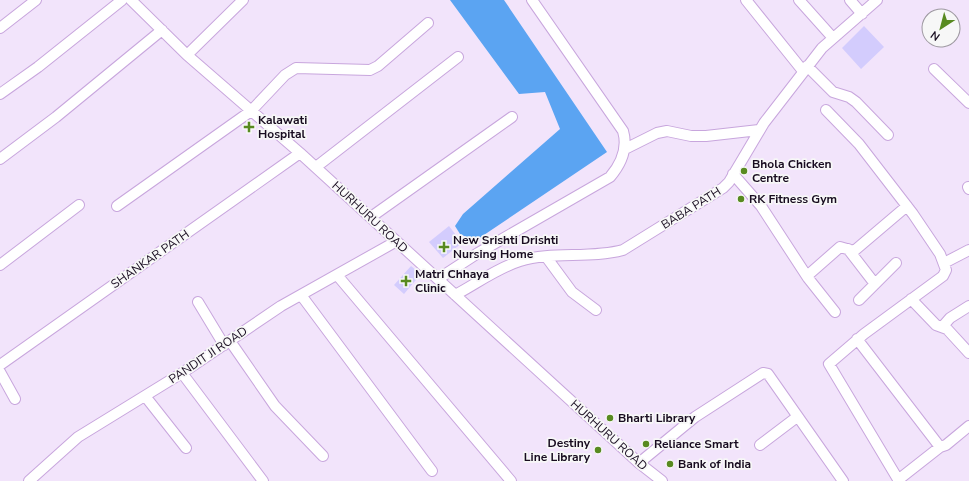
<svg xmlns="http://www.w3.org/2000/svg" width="969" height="481" font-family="'Nunito Sans',sans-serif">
<rect width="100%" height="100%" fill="#f2e4fb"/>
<path fill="#5ba4f2" d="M450,0H504L607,152L475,241L460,234L455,226L463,214L560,129L545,92L519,94Z"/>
<path fill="#d3ccfd" d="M864,26L884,47L861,69L842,48Z
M449,226L462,243L443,258L429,242Z
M411,266L421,274L404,294L394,285Z"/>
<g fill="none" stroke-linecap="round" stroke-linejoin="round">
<g stroke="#c8a6dd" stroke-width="12">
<path id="minor" d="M131,0L187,55L300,153L639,463L662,481
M746,0L803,71
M799,0L833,38
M850,0L862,14
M0,28L36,0
M187,55L243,0
M807,66L833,92L849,97L856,102L888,135
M934,69L969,103
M0,94L38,67L122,0
M826,110L859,144L913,214L940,254L946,270L943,276L864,334L829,364L899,481
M625,149L657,133L667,131L691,136H706L759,130
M0,159L56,117L162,30
M316,167L458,57
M733,174L761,206L808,278L835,312
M968,187L969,189
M117,206L251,111L285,75L296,68L370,70L378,66L428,23
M371,217L512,117
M848,249L875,284
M547,258L572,292L596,310
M944,263L969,250
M0,265L79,205
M337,275L511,481
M807,276L840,247L854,251L907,206
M438,279L478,253L610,177C621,164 628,148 623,131L532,0
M301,295L432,471
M455,295C476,284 497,268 520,261C551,251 590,259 623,250L723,188L729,182L764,123L822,48L877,0
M911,299L936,325L947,329L969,353
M859,300L896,263
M198,302L224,345
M943,326L950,318L969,306
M857,339L940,447L946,445L969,426
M230,341L275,406L323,456
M0,365L300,153
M0,372L15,399
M182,373L263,481
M145,396L186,448
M760,445L797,417
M639,463L695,417L763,373L768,374L843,481
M898,480L940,447
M29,481L78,437L182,373L281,306L395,242"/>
</g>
<use href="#minor" stroke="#fff" stroke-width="10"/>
</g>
<g fill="#588a20" stroke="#f7f7f7" stroke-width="1.5">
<path d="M247 121h4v4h4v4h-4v4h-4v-4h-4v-4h4z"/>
<circle cx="744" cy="171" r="4"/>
<circle cx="741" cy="199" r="4"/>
<path d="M442 241h4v4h4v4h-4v4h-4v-4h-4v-4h4z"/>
<path d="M404 275h4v4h4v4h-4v4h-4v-4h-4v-4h4z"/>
<circle cx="610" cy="418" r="4"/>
<circle cx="646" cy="444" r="4"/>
<circle cx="598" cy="450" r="4"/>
<circle cx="670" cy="464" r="4"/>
</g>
<g text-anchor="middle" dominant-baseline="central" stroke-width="3.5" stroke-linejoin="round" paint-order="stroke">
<g font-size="12" font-weight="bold" fill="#180c20" stroke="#f7f7f7" text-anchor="start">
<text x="258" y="120">Kalawati<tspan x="258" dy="14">Hospital</tspan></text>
<text x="752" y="164">Bhola Chicken<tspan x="752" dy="14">Centre</tspan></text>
<text x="749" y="199">RK Fitness Gym</text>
<text x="453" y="240">New Srishti Drishti<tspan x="453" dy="14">Nursing Home</tspan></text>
<text x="415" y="274">Matri Chhaya<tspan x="415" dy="14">Clinic</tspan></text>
<text x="618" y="418">Bharti Library</text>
<text x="590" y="443" text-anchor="end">Destiny<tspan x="590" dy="14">Line Library</tspan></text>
<text x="654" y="444">Reliance Smart</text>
<text x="678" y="464">Bank of India</text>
</g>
<g font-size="12" fill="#180c20" stroke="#f7f7f7">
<text transform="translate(691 208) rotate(-32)">BABA PATH</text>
<text transform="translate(370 217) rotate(43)">HURHURU ROAD</text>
<text transform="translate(150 259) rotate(-35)">SHANKAR PATH</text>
<text transform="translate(208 355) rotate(-34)">PANDIT JI ROAD</text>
<text transform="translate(609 435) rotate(42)">HURHURU ROAD</text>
</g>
</g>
<g transform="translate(941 28) rotate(216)"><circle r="19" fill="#f7f7f7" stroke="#9e99a1"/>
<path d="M0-3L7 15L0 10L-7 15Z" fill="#588a20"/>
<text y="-6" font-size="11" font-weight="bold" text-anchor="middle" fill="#180c20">N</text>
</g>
</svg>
